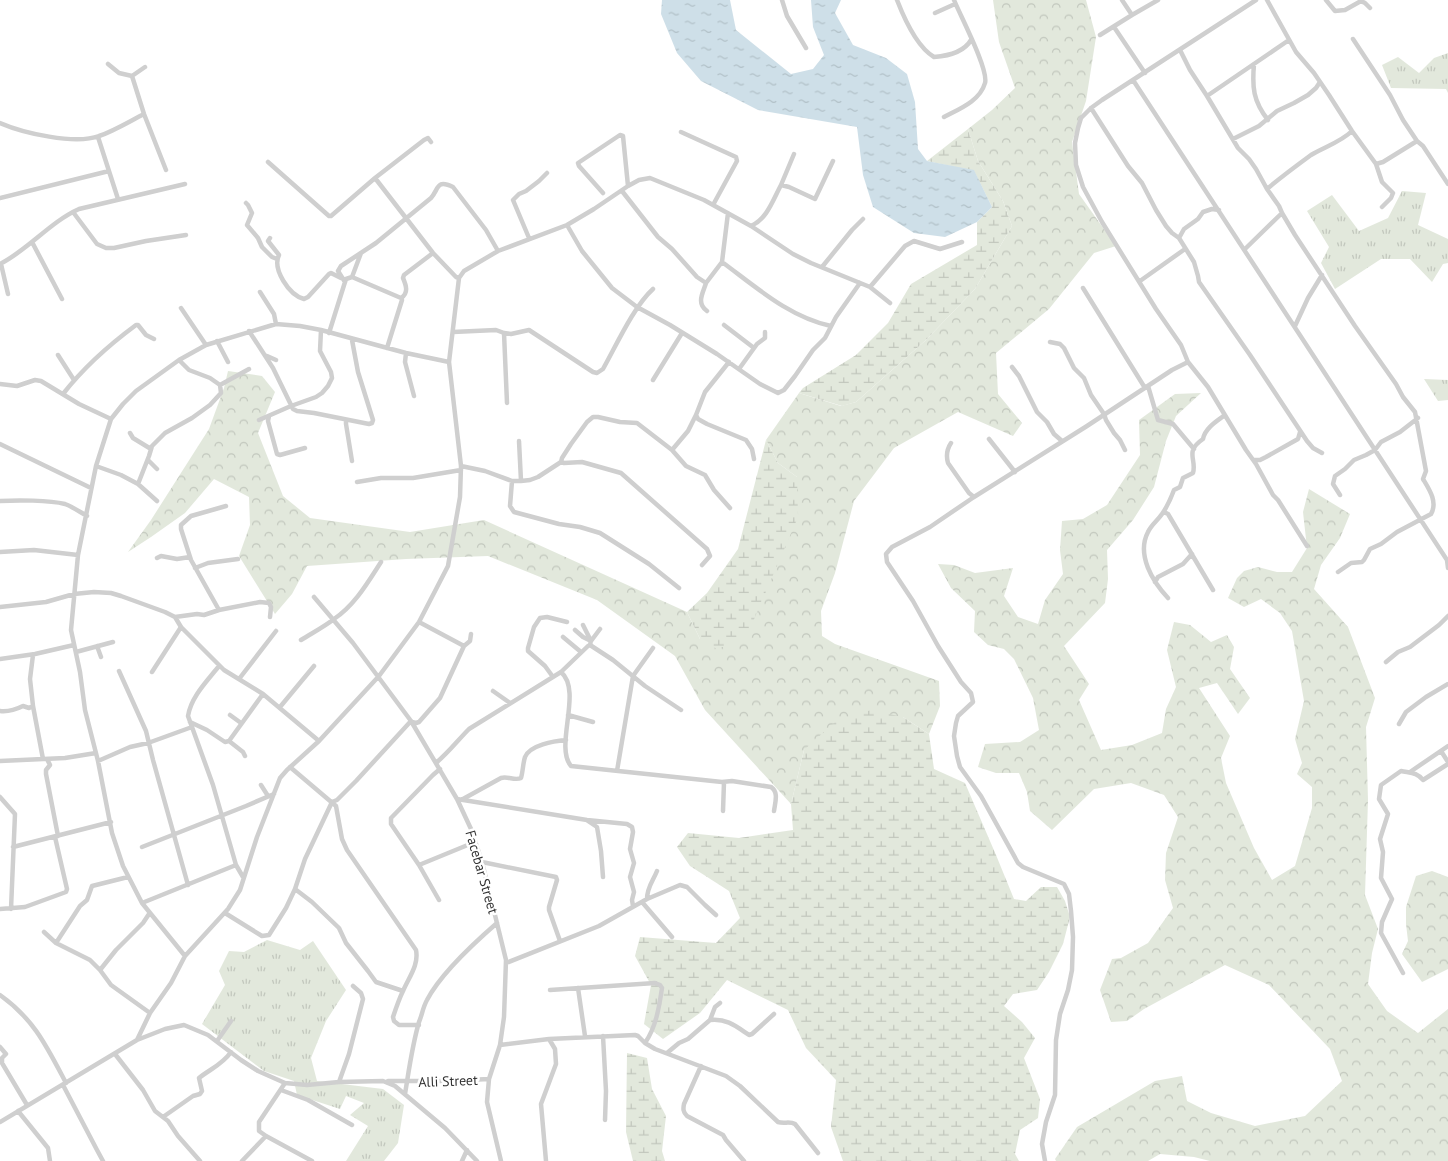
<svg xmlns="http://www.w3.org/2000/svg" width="1448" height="1161" font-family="'PT Sans',sans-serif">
<defs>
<pattern id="grass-tufts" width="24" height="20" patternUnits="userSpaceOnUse" patternTransform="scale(1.25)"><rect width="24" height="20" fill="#e2e8dc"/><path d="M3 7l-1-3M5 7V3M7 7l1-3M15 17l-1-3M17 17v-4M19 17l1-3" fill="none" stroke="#c2c7bd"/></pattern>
<pattern id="forest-crowns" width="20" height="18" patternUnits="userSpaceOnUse" patternTransform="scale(1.25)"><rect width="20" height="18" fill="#e2e8dc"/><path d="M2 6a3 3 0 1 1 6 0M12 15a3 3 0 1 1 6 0" fill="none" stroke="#c2c7bd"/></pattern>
<pattern id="wetland-marsh" width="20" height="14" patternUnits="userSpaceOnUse" patternTransform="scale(1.25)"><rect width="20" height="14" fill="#e2e8dc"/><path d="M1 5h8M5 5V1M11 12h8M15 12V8" fill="none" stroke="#c2c7bd"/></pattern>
<pattern id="water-ripples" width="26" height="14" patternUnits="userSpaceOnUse" patternTransform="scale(1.25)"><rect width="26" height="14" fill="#cedfe8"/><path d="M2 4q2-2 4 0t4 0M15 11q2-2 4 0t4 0" fill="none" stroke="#b1c0c7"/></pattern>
</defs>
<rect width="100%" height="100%" fill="#fff"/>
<path fill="url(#grass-tufts)" d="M1448,53V93L1446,89L1391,88L1382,65L1398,57L1419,73L1434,58Z
M1402,191L1426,193L1418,225L1448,239V263L1443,264L1432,282L1410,259H1381L1335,289L1321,263L1329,247L1307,211L1332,195L1359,231L1388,218Z
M1424,379L1448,380V400L1438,401Z
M267,940L300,950L313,941L346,990L326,1021L311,1058L317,1081L383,1089L404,1105L398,1143L384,1161H346L368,1126L350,1115L364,1103L346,1096L340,1109L297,1095L294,1081L264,1071L202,1024L225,985L219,971L229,951L244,952Z"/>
<path fill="url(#forest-crowns)" d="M993,0H1086L1096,37L1086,101L1072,142L1079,194L1116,246L1094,253L1049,309L996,353L998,394L1022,423L1013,436L958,412L894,448L854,501L835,573L821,611L822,636L835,644L939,681L940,706L929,734L903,717L804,750L791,804L705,710L675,656L597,600L488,556L406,559L307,566L292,594L275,614L239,556L250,525L249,497L214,479L185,513L151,537L128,552L151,520L209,429L224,388L228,371L262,376L275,392L258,433L283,496L310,518L410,532L484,520L687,612L700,639L797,477L778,463L766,440L799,393L841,406L856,402L926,340L975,289L1012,226L1003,201L978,161L968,129L992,110L1015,88L999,42Z
M1201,393L1176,416L1166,441L1154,487L1133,520L1107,550L1108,579L1105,603L1064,646L1089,684L1079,700L1101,750L1132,745L1162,733L1166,709L1176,687L1167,650L1174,622L1190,625L1211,642L1227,635L1234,647L1230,669L1250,698L1238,714L1217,683L1199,688L1230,736L1221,758L1226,783L1254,848L1272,880L1295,866L1312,808V787L1297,774L1302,763L1295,739L1304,701L1292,631L1280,613L1261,599L1244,607L1228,598L1237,578L1244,571L1258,567L1277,572H1292L1307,548L1303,512L1309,489L1350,514L1340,538L1321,565L1314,589L1348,627L1375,698L1366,727L1368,800L1365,895L1378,929L1372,953L1368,984L1387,1011L1418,1033L1448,1009V1161H1210L1194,1157L1160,1154L1148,1161H1056L1055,1159L1077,1127L1155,1081L1182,1076L1187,1101L1211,1113L1255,1126L1305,1116L1342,1081L1330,1049L1269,985L1225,965L1144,1009L1127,1021L1111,1022L1100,990L1112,959L1121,958L1148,943L1173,908L1165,880L1166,853L1178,817L1164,795L1131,783L1094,789L1052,830L1030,811L1027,792L1019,773H996L978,767L985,744L1020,742L1039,730L1033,698L1014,659L1004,649L988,645L974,632L975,611L951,588L938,564L954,565L975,573L1013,568L1004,596L1018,617L1038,624L1045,600L1063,574L1060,550L1062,521L1083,519L1107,505L1140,455L1139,420L1175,394Z
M1432,871L1448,877V969L1422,982L1402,954L1408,941L1406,924V907L1416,876Z"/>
<path fill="url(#wetland-marsh)" d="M968,129L978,161L1003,201L1012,226L975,289L926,340L856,402L842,406L799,393L803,388L856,355L888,323L911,284L977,245V222L992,207L974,171L927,161Z
M766,440L778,463L797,477L798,517L746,638L717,649L700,639L687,612L707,593L738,549Z
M871,710L903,717L929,734L934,769L965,783L996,855L1014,899L1026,901L1041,887H1057L1065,901L1070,917L1063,944L1049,972L1037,990L1013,994L1004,1006L1022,1022L1035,1038L1024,1058L1040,1099L1038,1118L1020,1130L1015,1154L1019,1161H843L831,1127L836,1080L806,1048L788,1010L727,980L700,1013L663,1039L644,1024L651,985L635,956L640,937L716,943L740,918L729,891L690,866L677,847L688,833L739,838L793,830L791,804L804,750L836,721Z
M627,1053L647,1058L652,1089L666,1116L662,1151L665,1161H633L626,1132Z"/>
<path fill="url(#water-ripples)" d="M662,0H730L736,30L791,74L813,69L824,55L813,27L811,0H841L835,13L853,45L886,58L907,74L915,102L918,149L927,161L974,170L992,207L977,222L945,237L914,233L873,207L863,175L857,127L758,110L701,81L677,53L661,14Z"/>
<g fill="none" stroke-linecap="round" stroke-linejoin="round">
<path stroke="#cfcfcf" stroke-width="4.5" d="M782,0L787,16L806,48
M897,0C904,18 917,47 934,57C947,56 964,52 971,40
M1122,0L1132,15
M1267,0L1296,52L1314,73L1329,95L1352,131L1376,164L1382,182L1393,193L1391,198L1382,207
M1326,0L1335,11L1345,10L1361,1L1365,3L1370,8
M935,13L955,4
M1114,27L1145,73
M1100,35L1132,15L1158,0
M1353,39L1390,95L1403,120L1417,141
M1180,50L1190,70L1207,96L1238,148L1249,159L1256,169L1267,189L1279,206L1282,213L1295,235L1355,326L1396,384L1403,397L1415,412L1426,471L1423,479C1429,489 1438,502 1431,514L1397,532L1381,544L1370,549L1364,560L1362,562L1351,563L1338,572
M108,64L119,73L132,76L145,67
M1254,64C1252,87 1253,101 1268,120
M132,76L144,114L166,170
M1133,80L1447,560L1448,568
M1207,96L1289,40
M1091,108L1128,166L1142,183L1156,210L1166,226L1172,233L1179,238L1194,262L1198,276L1199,282L1250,355L1307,441L1313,448L1322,453
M944,117C959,109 980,101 985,83C989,70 960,15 954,0
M0,123C23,133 75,145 99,136C114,131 130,121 144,114
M681,132L736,157L737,161L713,205
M98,137L118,199
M1233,139L1259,126L1277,111L1294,103L1308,95L1316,88L1320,82
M268,162L329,216H331L375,178L424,140L428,138L431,142
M1376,164L1383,162L1417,141L1423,146L1448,184
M375,178L433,253L456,277L459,278
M781,185L794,154
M1267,189C1281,177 1296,166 1311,155C1324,147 1341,142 1352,131
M622,191L658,237L672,249L697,277L706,283L722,262L728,213
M603,193L579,166L578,163L620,135L623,136L628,186
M0,198L109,171
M246,203L248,205L252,213L247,225L258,238L262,247L272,257L277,259
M73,212L97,244L106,248H114L146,241L186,235
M567,225L582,251L612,288L637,307L670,325L717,354L760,384L778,393L784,390L795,376L813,350L825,338L836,317L860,283
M751,226C767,219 773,200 781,185L789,187L815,199L833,161
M270,238L268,241L279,255C272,269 289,295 304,299L308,297L329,274L331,273L341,278
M529,238L513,200L519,194L526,191L539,181L547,173
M1179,238L1184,229L1198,219L1203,212L1212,209L1219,210
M32,242L62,299
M1245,249L1282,213
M722,262C756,287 789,317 831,326
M0,264C28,250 50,222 79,209L185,184
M1,264L8,294
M822,267L852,230L863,219
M352,277L401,298
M1140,281L1185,249
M345,282L338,271L341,266L376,243L431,198C439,189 436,179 453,187L486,230L498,251
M706,283C703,293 696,303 707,311
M870,287L905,246L914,241L940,249L962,242
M1083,288L1145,388
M260,292L274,314L276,324
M181,308L206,345
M724,325L754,348
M1295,326L1308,298L1322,275
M249,331L273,368L293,409L297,411L314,413L369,424L372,423L373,420L358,372L352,340
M453,332L496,330L504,333L511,334L529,330L593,372L597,373L603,369C616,346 634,306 653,289
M329,333L345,282L346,279L352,277L361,253
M504,333L507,403
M217,341L228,362
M1050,342L1060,344L1064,348L1074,368L1084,378L1091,395L1104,414L1106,420L1114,433L1120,440L1125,450
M387,348L402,300L401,298C409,293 406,285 403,278L404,275L433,253
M406,353L405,362L414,396
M58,355L74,380
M267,356L276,360
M179,360L189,370L210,378L220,385
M1188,362L1208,387L1246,450L1256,464L1273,495L1278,500L1307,546
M1012,367L1019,376L1037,412L1047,422L1054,434L1062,441
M739,369L757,344L765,338V332
M653,380L682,333
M0,384L17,386L35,380L41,381L79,404L111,419
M220,385L249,369
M1148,386L1158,420L1173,424L1194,449
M63,394C84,367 109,345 136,325H138L146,335L154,339
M696,415L698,419L707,424L746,440L752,449L754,459
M269,416L268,421L277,454L280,455L305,448
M259,420L291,406L316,397L322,393L328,386L332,378L331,372L320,351L321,330
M346,420V424L352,461
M130,433L133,438L151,449
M989,439L1015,472
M519,441L521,481
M951,443C947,449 946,456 948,463L969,493L974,497
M0,444L91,488
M672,450L688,431L696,415L705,392L729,362
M148,460L157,469
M1254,460H1260L1266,457L1298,439L1300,432
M561,462L564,463L582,462L621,473L707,549L710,556L702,565
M96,466L121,475L138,484L157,501
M461,466L485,471L512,481H521L530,480L538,477L561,462L562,458L571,444L587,422L593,417H598L620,422L637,423L672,450L686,466L705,475L714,490L730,508
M512,481L510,506L514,512L559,524L580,527L600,533L649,564L679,588
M357,482L381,478H413L461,470
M138,484L149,456L152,446L165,433L192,418L210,405L221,393L220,385
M1340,495L1333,484L1335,476L1345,469L1354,460L1366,455L1375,450L1381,442L1400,432L1418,418
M0,501C17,500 49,500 65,504C73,507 80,512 87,516
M1164,512L1168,514L1213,590
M0,552L34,550L78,555
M157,558L161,556L177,559L190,557
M195,568L208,563L238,559
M1155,582L1158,577L1183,564L1192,554
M314,597L353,643L411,721L457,799L471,829L482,862L506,960L504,1017L500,1045L489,1079L487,1102L501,1161
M1168,598C1153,582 1136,555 1148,532C1151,525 1158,520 1162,514C1167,507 1171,498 1174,490L1180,487L1183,478L1193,473C1197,459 1184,452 1203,439C1205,428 1217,421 1225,415
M0,607L46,602L74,594L94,592L111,593L121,596L165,612L175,617L181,627L224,670L263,694L319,741
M219,610L191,560L181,529V525L191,516L226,506
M175,617L197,614L204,615L219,610L260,602L269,603L271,607L270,617
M419,622L464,646
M583,625L591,641
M575,630L583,637L591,641
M563,637L581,652
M301,640C312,633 324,627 334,619C355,605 368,582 381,562
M590,645L613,660L645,686L681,710
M97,646L101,657
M76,652L113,642
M0,659L35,654L74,645
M1386,662L1398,652L1410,647L1439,625L1448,616
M219,666C207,681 191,697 188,716L213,785L236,865L243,877
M119,671L146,731L153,760L188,885
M152,672L181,627
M561,672C583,691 554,746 571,766L722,782L732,781L771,787C779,792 775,803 774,811
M553,677L545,666L528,651V648L534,627L540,618L547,617L567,622
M239,679L276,631
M493,691L510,703
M33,706L30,679L33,655
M280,707L314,666
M0,711C9,712 15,710 23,706L29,708L33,706L43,759
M230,715L241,723
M568,715L593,722
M190,722L207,730L225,742L229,741L243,752L245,756
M412,722L416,723L419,722L440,698L464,646L470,641L471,634
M1399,724L1406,712L1426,697L1448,684
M229,741L263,694
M1441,751L1448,762
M47,759L50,765L46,770V774L58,836
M0,761L65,758L96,753
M98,761L130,747L148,743L192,727
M436,763C449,752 458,740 469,729L561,672L588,646L590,645L591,641L600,629
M290,767L336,806L342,839L347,850L416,950C419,965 409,977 403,991C399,999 396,1008 393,1017L394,1021L399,1025H419
M617,771L633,676L653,648
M1410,772L1448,746
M261,785L268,796
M0,797L15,814L11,909
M457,799L587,820L627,824L632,827L633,832L630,849L634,863L630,877L634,892L632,900L633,906
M463,799L501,778C508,776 515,781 521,778C523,771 523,763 525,757C530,745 554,741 566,740
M723,811L724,782
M588,821L597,827L601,851L603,877
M13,847L111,822
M142,847L246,806L274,794
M482,862L556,877L557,880L549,907V910L560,941
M419,865L475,842
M295,889L312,902L339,928L346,943L368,971L376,982L403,991
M647,899C647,887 653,881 657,871
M439,900L419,865L391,824V818L393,816L433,775L440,769
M642,902L672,937
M142,903L236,865
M0,909L25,907L66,892L67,889L55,837
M225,913L262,936L269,935L286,908L295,889L305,859L332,802L337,800L356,781L411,721
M44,932L56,943L90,960L100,970L111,985L150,1013
M56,943L80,906L87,900L92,886L128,877
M185,956L142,903L123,866L112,833L98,761L85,710L80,672L71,630L78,555L96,466L111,419L123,404L136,391L179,360L206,345L276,324L300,326L321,330L406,353L449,362
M506,963L599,926L647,899L680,885L687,887L705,905L716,915
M100,970L116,950L143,923L149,914
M1403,973L1381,933L1382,922L1392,899L1381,878L1383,852L1380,839L1388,814L1379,799L1381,785L1401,771C1410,773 1417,772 1423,780L1448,764
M578,988L585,1036
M550,990L655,983L660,985L662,988C659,1008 656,1027 645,1043
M0,995C34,1019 47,1047 66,1083
M710,1020L715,1007L720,1003
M603,1036L606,1091L605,1120
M137,1040L150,1013L171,983L185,956L228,909L240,890L257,837L280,778L287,770L319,741L379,676L419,622L448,566L460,497L461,466L449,362L459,278L464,271L498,251L567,225L594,209L628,186L639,180L650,178L704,200L751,226L793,254L811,263L870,287L890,303
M217,1041L231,1021
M500,1045L549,1039L635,1035L638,1036L645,1043L655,1049L726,1076L740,1086L778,1122C784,1124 790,1121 795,1124L818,1153
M0,1047L6,1054L2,1058V1063L27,1105
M667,1053L679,1043L688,1039L710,1020C727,1018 737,1027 749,1035L752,1034L774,1014
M115,1054L143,1090L155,1111L168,1121L178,1136L200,1161
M701,1066L684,1104C683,1109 683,1112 687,1116L723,1135L726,1140L744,1161
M388,1081H447L489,1079
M339,1082L349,1054L363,999L361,993L353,986
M285,1083L259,1122V1131L266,1136L312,1161
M63,1085L97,1150L103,1161
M281,1090L308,1100L352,1125
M405,1094C409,1070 412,1046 419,1022C422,1015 423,1007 427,1000C441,973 474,943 497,923
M18,1111L48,1148L50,1161
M163,1117L193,1096L200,1094L202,1091L199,1078C210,1069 222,1065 231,1052
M0,1122L137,1040L165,1029L184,1025L208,1035L241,1060L258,1071L285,1083L307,1085L339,1082L383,1081L395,1086L445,1128L477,1161
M242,1161L266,1136
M462,1161L467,1150
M546,1161L541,1104L556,1064L555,1049L549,1039
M1045,1161L1042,1144L1046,1122L1055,1095L1056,1040L1060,1014L1068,990L1072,970L1073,937L1071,911L1069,894L1064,884L1023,867L1018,863L981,796L960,767L957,756L954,736L956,723L958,716L973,702L971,693L961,682L938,646L913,601L887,562L886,554L892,547L930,527L974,497L1087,426L1172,370L1188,362L1181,345L1156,309L1102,222L1083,187L1076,165L1075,143L1078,128L1081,118L1091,108L1102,100L1256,0"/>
</g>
<g text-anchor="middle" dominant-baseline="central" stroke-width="5" stroke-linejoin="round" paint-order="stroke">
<g font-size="14" fill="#323232" stroke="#fff">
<text transform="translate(482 872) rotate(74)">Facebar Street</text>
<text transform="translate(448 1081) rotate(-2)">Alli Street</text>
</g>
</g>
</svg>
